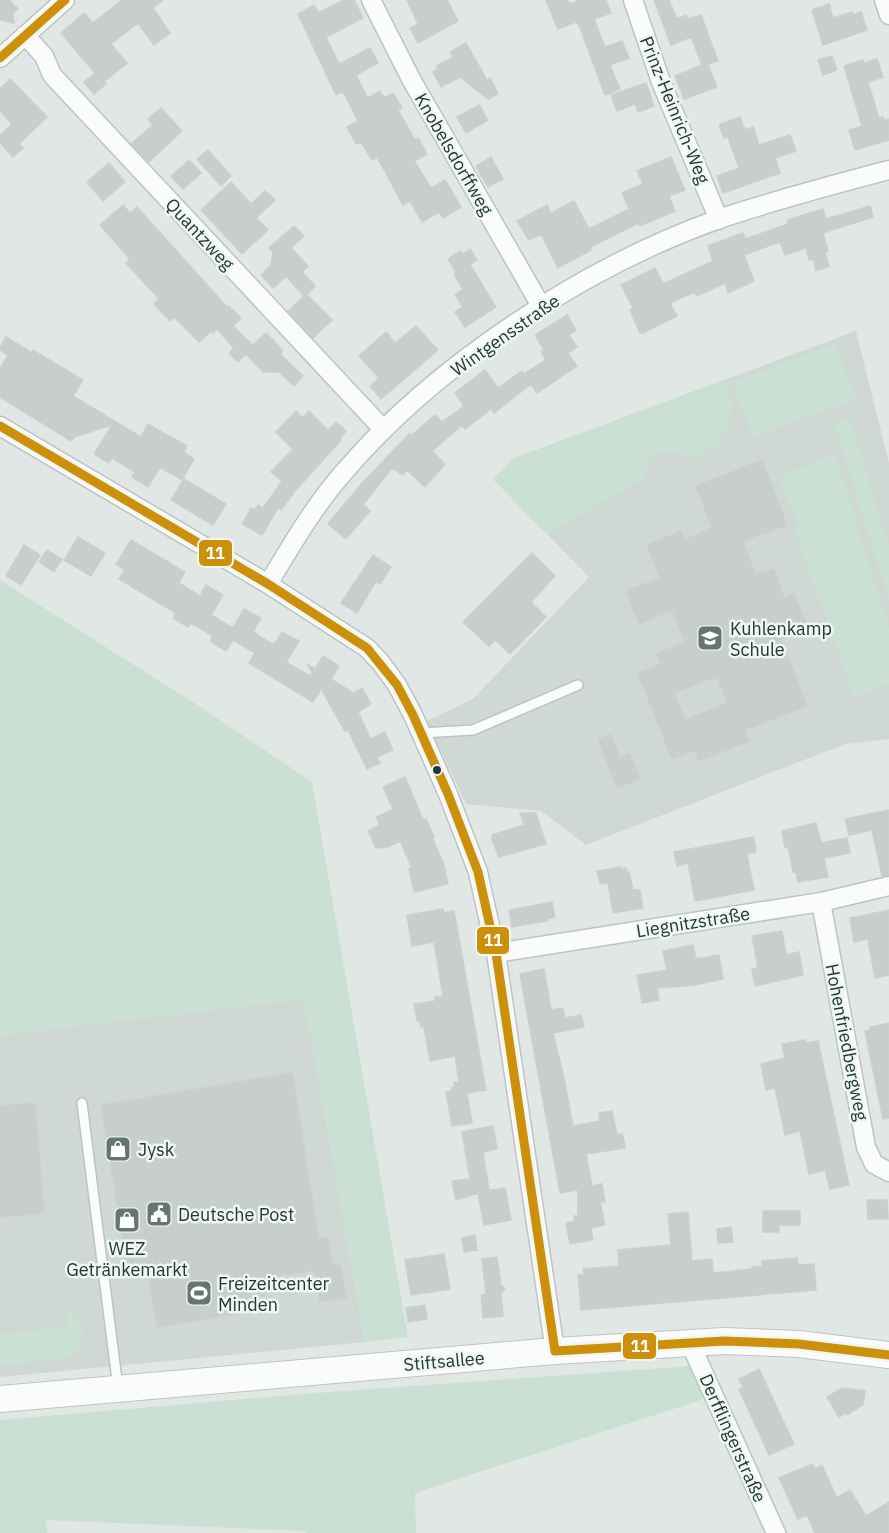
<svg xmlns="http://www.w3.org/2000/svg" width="889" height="1533" font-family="'IBM Plex Sans',sans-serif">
<rect width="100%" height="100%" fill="#e1e7e5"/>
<path fill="#cfd8d5" d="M856,331L889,463V739L845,744L586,845L541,811L466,804L427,721L473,699L589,577L493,479L512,459Z
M302,999L311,1035L365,1342L0,1377V1035Z"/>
<path fill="#cae0d3" d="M835,344L856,399L753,437L732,382Z
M726,379L732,406L728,425L718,443L702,456L694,458L667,451L651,457L645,478L547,534L493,479L512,459Z
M850,418L889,547V601L834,423Z
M835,454L889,629V684L854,697L794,529L799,527L778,477Z
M0,580L202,708L312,782L408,1337L365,1342L311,1035L302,999L0,1035Z
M67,1314H73C90,1325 82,1353 65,1359L0,1365V1334L68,1327Z
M691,1366L704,1399L415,1493L416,1533H307L306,1531L45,1520L48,1533H0V1420L303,1394Z"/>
<path fill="#c8cecc" stroke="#cad0ce" stroke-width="1.5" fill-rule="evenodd" d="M0,0H9L18,9L13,13L14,23L0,20Z
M122,0H163L153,8L170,33L154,45L138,23L111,44L127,63L104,82L106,84L94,94L84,82L95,73L61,33L84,13L93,23Z
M344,0H354L363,18L326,37L339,64L370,48L378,63L356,75L368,98L380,91L384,98L393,93L402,108L398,110L415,140L418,138L427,154L414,161L431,188L445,180L461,207L443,218L439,212L422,222L410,201L403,205L377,157L372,160L361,142L356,144L347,127L358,121L343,92L336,95L298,14L314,5L318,13Z
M407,0H447L458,21L418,43L410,28L418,24Z
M546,0H568L570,4L580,0H606L611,13L594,19L605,47L622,41L629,58L610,65L620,89L605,95L579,25L576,22L558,29Z
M654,0H669L677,19L686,15L688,19L701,15L718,61L708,64L717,87L684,99L675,76L702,65L691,37L671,45Z
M829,4L833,18L852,12L853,15L861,12L867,30L823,45L812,10Z
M466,43L487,80L490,78L498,94L488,99L460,77L441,87L433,72L438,69L436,66L453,57L450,52Z
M832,56L837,70L823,75L818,60Z
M877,59L883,77L868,82L879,118L883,117L884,120L889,119V140L855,150L849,130L862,126L844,66L863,60L864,63Z
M10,79L47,117L19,144L23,148L13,157L0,143V135L12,124L0,111V89Z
M646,83L654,106L638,112L635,104L617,111L611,95Z
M479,105L488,120L466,133L457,117Z
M161,108L182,131L149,162L131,144L153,125L148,119Z
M740,117L745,130L753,127L759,145L790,135L796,151L775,158L780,173L723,193L717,176L739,168L728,137L724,138L719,125Z
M208,150L231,176L221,186L197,159Z
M491,157L503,179L488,187L476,166Z
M671,157L685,190L669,196L675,211L640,226L639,223L590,247L591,250L558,268L541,234L529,240L517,221L547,205L551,213L574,201L589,229L629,209L622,193L643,184L637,171Z
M189,160L201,173L183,189L171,176Z
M109,163L125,182L103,201L87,182Z
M231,182L251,204L265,191L275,200L256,218L268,230L242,254L201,210Z
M123,205L130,213L137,207L227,307L229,306L241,318L233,326L253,345L266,333L276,343L283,351L280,354L303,376L294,386L279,372H263L246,354L238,362L229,353L234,348L217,329L213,333L211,331L199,342L174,317L170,321L154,304L159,299L126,263L130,259L100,225Z
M870,206L873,217L823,233L828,251L825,253L829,266L816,271L813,259L809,260L806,248L785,255L780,242L744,255L754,281L728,293L725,283L697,296L695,292L672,302L671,305L677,316L643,333H640L630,310L633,308L621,285L655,268L663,284L713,261L708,246L743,233L745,239L788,224L787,220L823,209L826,219Z
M294,226L304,236L291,248L308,266L302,272L315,286L307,295L332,320L313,338L288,311L304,296L286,276L273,288L261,275L271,265L273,252L269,248Z
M470,249L477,260L470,265L496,307L465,327L455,312L463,307L455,295L463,289L454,274L456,272L448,259L460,251L463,254Z
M567,315L576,330L569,335L577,347L568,353L577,366L537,393L531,384L494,413L491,409L465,429L462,425L432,451L445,464L425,487L407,470L403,475L392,468L363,505L370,511L346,539L328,524L363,482L410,433L412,435L435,415L442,422L464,406L455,393L485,370L498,388L522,371L524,374L546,360L541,352L544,350L535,335Z
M416,326L438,350L381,399L370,386L379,378L359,356L386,332L395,343Z
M6,337L32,353L33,350L83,380L73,396L141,437L148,424L187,446L184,452L194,459L182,480L160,467L148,487L132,477L135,472L112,458L109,463L94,454L112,425L74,437L71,441L0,397V368L8,355L0,350V348Z
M296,411L303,418L309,411L328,430L336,422L346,431L339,439L341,440L295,491L281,510L278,508L262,535L242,524L251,508L255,510L258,505L263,508L282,481L271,472L293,449L276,432Z
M762,460L787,525L743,541L756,575L774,569L784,598L794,593L808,628L781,639L807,706L745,730L749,741L699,761L694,750L672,759L638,673L661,664L656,654L685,642L672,610L639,624L626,591L660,578L647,545L681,531L684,540L712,528L696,486ZM717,676L727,703L685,720L674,693Z
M184,479L226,504L213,525L171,500Z
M78,537L105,553L91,576L64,560Z
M131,540L185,572L179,583L200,596L206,585L223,595L211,615L233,628L244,609L261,618L253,632L274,645L282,632L299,641L286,662L310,676L312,673L307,664L315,669L323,656L339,666L331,679L353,693L362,688L371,704L358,712L371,739L385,732L393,750L377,757L380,763L367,769L348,730L345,731L321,689L313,702L249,663L255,653L233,640L226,651L210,641L213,636L191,623L188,627L173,618L176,613L119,579L125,570L116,564Z
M24,545L40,555L21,585L6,576Z
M47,550L62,559L54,572L39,562Z
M532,553L555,576L531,602L546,617L510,654L495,640L489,646L463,622Z
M373,555L391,567L380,584L376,581L357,613L341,603Z
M611,734L620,758L630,753L640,779L617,788L598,740Z
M405,777L423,820L426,819L434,837H432L444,865L448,884L414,892L409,869L412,868L400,841L388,847L376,848L368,831L380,825L376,817L393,809L383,787Z
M889,810V875L882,876L872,830L849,835L845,819Z
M520,813H536L546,844L499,857L492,840V835L524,825Z
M816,823L821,843L847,838L850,853L824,858L828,877L798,882L796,872H793L788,846L785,847L782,831Z
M754,837L756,852L747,854L754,890L695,901L688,863L677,866L674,852Z
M621,867V869L626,868L627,873L629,872L633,890H640L643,908L613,913L608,883L600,884L597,871Z
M552,902L555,917L547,919V921L512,927L509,910Z
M443,909L444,913L454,911L486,1090L467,1093L472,1123L452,1126L446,1092L452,1091V1087L455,1086L454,1082H459L455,1056L430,1061L424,1027H421L419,1019L417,1020L414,1004L435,1001V997L443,996L434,942L412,946L407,915Z
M889,910V975L875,978L868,939L854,942L850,918Z
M782,931L786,955L799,952L803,975L755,986L752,969L758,968L752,936Z
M693,945L696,959L719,955L723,979L695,985L657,988L659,1000L642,1003L637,975L667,970L663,951Z
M544,969L551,1010L563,1008L565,1018L581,1015L584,1027L553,1033L564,1078L573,1126L600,1121L599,1113L612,1111L617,1135L622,1134L624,1141L625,1148L586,1154L592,1186L602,1184L605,1202H600L605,1225L591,1228L593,1240L570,1244L566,1223L575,1221L574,1216H578V1190L560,1193L520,974Z
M889,1023V1118L883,1119L865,1031L870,1030V1027Z
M806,1040V1043L818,1041L849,1185L830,1189L825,1170L809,1174L800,1131L785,1135L775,1088L766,1090L761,1064L785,1058L782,1044Z
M292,1073L319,1239L328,1237L333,1266L340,1265L346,1298L320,1302L315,1270L263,1278L265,1295L239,1299L241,1313L157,1327L147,1267L128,1270L101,1105Z
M35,1103L44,1213L0,1217V1106Z
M493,1126L497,1149L483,1152L489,1190L485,1191L505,1188L511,1220L484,1225L478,1193L456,1200L452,1181L470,1179L462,1132Z
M867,1200H887L888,1219H868Z
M763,1211H800V1225H779V1232H763Z
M688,1212L692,1261L712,1259L713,1273L752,1269V1267L762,1266V1261L797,1258L798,1265L814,1264L816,1290L581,1310L578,1275H584L583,1269L619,1266L618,1250L671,1245L668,1214Z
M731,1227L733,1242L718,1243L717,1229Z
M475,1235L477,1250L464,1252L462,1238Z
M444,1254L450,1289L411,1295L405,1260Z
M497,1257L501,1285L505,1289L501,1294L503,1316L483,1318L481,1295L486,1294L482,1259Z
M425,1305L427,1319L408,1322L406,1308Z
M759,1369L794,1444L769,1455L739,1389L743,1387L739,1379Z
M842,1388L865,1391L863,1405L847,1415L846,1413L839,1417L827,1397Z
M813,1464L815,1469L822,1465L837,1498L850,1490L866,1516L889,1502V1533H815L807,1515L798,1519L779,1478Z"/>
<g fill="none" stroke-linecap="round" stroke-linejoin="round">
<g stroke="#bec3c2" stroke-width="12">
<path id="lane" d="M422,733L473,730L578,685
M82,1103L118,1388"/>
</g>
<g stroke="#bec3c2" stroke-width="21">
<path id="street" d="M371,0L411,79L541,306
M633,0L661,82L719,220
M884,0L889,15
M25,35L44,56L52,75L383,429
M0,58L65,0
M0,426L268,584L367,648L381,663L397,685L413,715L448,794L478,872L496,953L555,1351
M268,584C291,546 314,506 344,472C436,364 586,266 719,219C775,200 832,185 889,170
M821,902L866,1147L874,1164L889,1172
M496,953L821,902L889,886
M690,1343L776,1533"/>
</g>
<g stroke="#bdc5c2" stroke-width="28">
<path id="secondary" d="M0,1399L555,1351L724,1341L799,1344L889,1355"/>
</g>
<use href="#lane" stroke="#fafbfb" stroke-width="9"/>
<use href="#street" stroke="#fafbfb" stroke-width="18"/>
<use href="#secondary" stroke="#fafbfb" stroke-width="26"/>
<g stroke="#eff6f3" stroke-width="14">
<path id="bus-1" d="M0,58L65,0
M0,426L268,584L367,648L397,685L413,715L448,794L478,872L496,953L555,1351L724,1341L799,1344L889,1355"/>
</g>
<use href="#bus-1" stroke="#cc900a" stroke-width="9"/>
</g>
<defs>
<g id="school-square" transform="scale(1.35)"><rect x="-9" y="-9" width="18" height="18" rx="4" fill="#647572" stroke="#eff6f3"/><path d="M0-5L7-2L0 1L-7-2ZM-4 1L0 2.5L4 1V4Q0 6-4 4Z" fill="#fff"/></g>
<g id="shop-square" transform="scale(1.35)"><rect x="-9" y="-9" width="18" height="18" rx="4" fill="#647572" stroke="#eff6f3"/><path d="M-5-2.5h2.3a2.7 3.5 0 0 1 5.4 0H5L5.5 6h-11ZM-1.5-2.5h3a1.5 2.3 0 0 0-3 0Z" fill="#fff"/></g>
<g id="civic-square" transform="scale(1.35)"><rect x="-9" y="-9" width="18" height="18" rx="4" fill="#647572" stroke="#eff6f3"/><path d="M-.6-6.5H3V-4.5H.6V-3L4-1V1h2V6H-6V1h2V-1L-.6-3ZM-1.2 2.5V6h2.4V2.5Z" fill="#fff"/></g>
<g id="stadium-square" transform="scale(1.35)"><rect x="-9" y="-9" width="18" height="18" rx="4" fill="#647572" stroke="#eff6f3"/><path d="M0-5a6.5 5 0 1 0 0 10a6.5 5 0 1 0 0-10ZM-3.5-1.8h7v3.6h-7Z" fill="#fff"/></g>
</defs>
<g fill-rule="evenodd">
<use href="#school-square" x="710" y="638"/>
<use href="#shop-square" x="118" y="1149"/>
<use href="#civic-square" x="159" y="1214"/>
<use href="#shop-square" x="127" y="1220"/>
<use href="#stadium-square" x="199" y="1293"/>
</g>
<circle fill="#213834" stroke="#eff6f3" stroke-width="2" cx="437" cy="770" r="5"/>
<g text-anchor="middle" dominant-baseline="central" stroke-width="5" stroke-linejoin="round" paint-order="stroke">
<g font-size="18" fill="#213834" stroke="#eff6f3">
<text transform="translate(675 110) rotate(68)">Prinz-Heinrich-Weg</text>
<text transform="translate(454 154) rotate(60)">Knobelsdorffweg</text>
<text transform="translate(200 234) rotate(47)">Quantzweg</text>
<text transform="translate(505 335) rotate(-35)">Wintgensstraße</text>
<text transform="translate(693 922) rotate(-9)">Liegnitzstraße</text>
<text transform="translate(847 1042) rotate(79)">Hohenfriedbergweg</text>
<text transform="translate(444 1361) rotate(-5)">Stiftsallee</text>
<text transform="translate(733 1438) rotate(66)">Derfflingerstraße</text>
</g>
<g font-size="18" fill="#213834" stroke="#eff6f3" text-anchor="start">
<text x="730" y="628">Kuhlenkamp<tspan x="730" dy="21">Schule</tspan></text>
<text x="138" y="1149">Jysk</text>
<text x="178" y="1214">Deutsche Post</text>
<text x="127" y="1248" text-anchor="middle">WEZ<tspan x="127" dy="21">Getränkemarkt</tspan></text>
<text x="218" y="1283">Freizeitcenter<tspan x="218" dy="21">Minden</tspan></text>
</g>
</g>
<g stroke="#eff6f3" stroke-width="2">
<rect x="198" y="539" width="35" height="28" rx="6" fill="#cc900a"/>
<rect x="476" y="926" width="34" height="29" rx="6" fill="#cc900a"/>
<rect x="622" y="1332" width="35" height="28" rx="6" fill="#cc900a"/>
</g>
<g font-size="16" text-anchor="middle" font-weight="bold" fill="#fff">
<text x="215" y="559">11</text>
<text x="493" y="946">11</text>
<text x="640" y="1352">11</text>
</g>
</svg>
